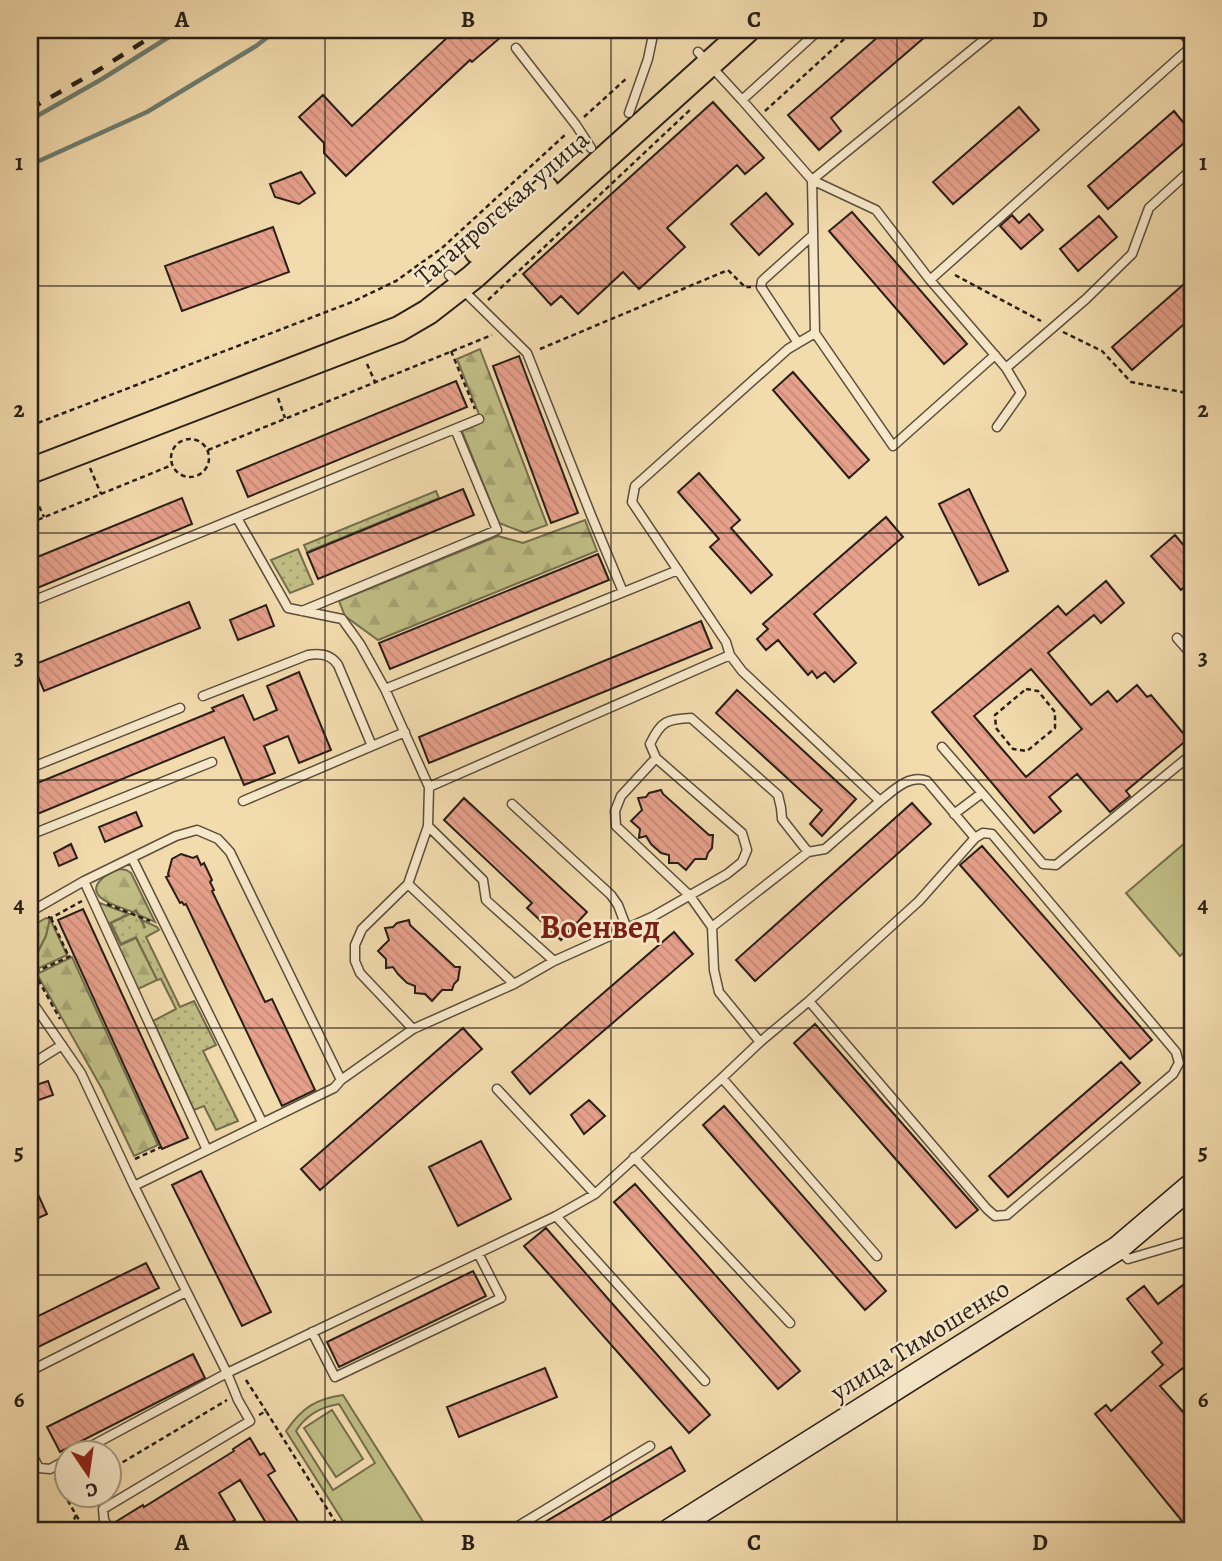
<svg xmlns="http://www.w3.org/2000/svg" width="1222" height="1561" font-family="Alegreya,serif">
<defs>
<pattern id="grass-dots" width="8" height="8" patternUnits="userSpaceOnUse" patternTransform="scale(1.75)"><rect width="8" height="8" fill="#c0be85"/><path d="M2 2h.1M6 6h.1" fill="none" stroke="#a5a372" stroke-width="1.8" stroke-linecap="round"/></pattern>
<pattern id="forest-firs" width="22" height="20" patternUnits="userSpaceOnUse" patternTransform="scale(1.75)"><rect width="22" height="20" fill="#c0be85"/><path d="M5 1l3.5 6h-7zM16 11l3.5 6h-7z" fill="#a5a372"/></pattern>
<pattern id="building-back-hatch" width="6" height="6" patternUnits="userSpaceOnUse" patternTransform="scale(1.75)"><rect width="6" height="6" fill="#e6a08b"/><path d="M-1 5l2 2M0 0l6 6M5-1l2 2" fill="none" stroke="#c58977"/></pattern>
</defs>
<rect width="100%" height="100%" fill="#f2dbad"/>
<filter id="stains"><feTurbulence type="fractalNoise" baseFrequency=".00286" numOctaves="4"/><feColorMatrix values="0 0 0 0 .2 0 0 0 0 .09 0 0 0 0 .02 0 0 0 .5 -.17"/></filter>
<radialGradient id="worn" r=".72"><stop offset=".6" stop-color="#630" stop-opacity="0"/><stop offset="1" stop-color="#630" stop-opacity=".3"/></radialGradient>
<path fill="url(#grass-dots)" stroke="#746e4e" stroke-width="2" d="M436,491L439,498L307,552L304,545Z
M298,549L313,584L290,593L271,560Z
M136,911L145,928L142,920L157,927L159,930L146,937L180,1007L194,1001L216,1045L203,1051L238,1121L216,1130L204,1106L194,1110L153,1021L176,1009L161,979L157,980L136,937L121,944L111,923Z
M46,918L50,919L46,936L32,964L30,961V927Z"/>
<path fill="url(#forest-firs)" stroke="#746e4e" stroke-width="2" d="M480,349L547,525L525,533L499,523L462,431L482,422L457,359Z
M585,520L597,551L378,640L345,616L339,601L498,536L523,543Z
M120,869L126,870L131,873L155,922L139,915L136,910L133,912C123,908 107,904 100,897C87,884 110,872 120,869Z
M97,902L129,914L110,923L121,945L136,938L157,980L138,989Z
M50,919L67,955L35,970L32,964L46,936Z
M72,957L158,1145L134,1156L102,1089L37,974Z"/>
<path fill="#c0be85" stroke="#746e4e" stroke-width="2" fill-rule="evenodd" d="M1192,837V945L1180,956L1126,893Z
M343,1395L429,1531H349L286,1431C302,1408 315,1399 343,1395ZM339,1404L375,1463L333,1490L296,1431C306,1415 320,1407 339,1404Z
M332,1410L363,1459L336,1477L304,1428Z"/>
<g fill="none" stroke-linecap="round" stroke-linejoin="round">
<path stroke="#6d7d6f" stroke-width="4.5" d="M30,120L102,79L180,30
M30,165L147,112L256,46L277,30"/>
</g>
<path fill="url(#building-back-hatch)" stroke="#281f17" stroke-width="2" fill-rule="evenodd" d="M443,30H509L472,62L470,60L346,176L324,153V143L299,117L323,95L352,126L449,36Z
M886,30H933L831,118L841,131L819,150L788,115Z
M713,102L764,158L745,174L737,165L667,228L685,247L639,289L623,272L578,314L561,296L551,305L523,274Z
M1019,107L1039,130L953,204L933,182Z
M1174,111L1192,133V136L1108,209L1088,186Z
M301,172L315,193L299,204L275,197L270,184Z
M766,193L793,224L759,255L731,224Z
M852,212L967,344L944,364L829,231Z
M1029,214L1043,230L1021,249L1000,226L1012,215L1019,223Z
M1099,216L1117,237L1078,271L1060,249Z
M273,227L289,272L182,311L165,266Z
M1192,277V317L1132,370L1112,347Z
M519,356L578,513L551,523L493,366Z
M793,372L869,460L849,478L773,390Z
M456,381L467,407L248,497L237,471Z
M699,473L740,520L731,528L772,575L751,593L710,547L719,539L678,492Z
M463,489L474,515L318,579L307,553Z
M969,489L1008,571L979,585L939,504Z
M182,498L192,524L30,591V560Z
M886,517L903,537L814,614L856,663L834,682L825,672L817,678L812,671L808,675L778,640L766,650L757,639L768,629L763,624Z
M1175,535L1192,555V580L1181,590L1151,556Z
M598,554L609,580L390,669L379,643Z
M1106,581L1124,603L1101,623L1094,615L1048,653L1091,705L1108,691L1117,702L1137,685L1147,697L1151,695L1188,739L1126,791L1130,796L1110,812L1077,774L1049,797L1061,811L1034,833L932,712L1058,606L1066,615ZM1031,669L1082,729L1026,777L974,716Z
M189,602L200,628L44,691L33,665Z
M266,605L274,626L238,640L230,620Z
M701,621L712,648L429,763L419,737Z
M299,672L331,750L299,763L288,736L264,746L275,773L244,785L224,737L30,817V786L214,711L212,708L243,695L254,720L277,710L267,686Z
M737,690L856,799L822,836L810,824L822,810L716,713Z
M661,790L663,794L709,835H713L712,848L708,853L706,859H695L686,870L678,863H669V855L661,853L651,844L646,836L639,838L640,829L631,821L642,810L638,798L646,797L649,793Z
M464,798L587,912L561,940L527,908L532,903L444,820Z
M912,803L931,824L755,981L736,960Z
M136,812L142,826L105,842L99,827Z
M71,844L77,858L59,866L54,853Z
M982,846L1152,1040L1130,1059L960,865Z
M181,854L193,858L197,856L201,865L204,863L212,880L210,882L214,890L212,891L265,1002L272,999L315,1090L282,1106L186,904L184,905L182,902L180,903L166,877L169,876L168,874L172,859Z
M83,909L188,1138L162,1149L58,920Z
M409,920L410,925L455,967H460L458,980L454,984L452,990H442L432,1001L425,994L415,993V986L407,983L398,974L393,967L386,968V959L378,951L389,940L385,928L393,927L397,923Z
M674,932L693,954L530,1094L512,1072Z
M815,1024L978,1210L956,1228L794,1043Z
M463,1028L482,1049L320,1190L301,1169Z
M1121,1062L1140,1083L1008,1197L989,1176Z
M48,1081L53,1095L30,1103V1087Z
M589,1100L605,1116L584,1134L571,1115Z
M724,1106L886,1291L865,1310L703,1125Z
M481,1141L511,1199L458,1226L429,1167Z
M201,1171L271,1312L242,1326L172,1185Z
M30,1177L47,1214L30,1222Z
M635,1184L800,1371L778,1389L614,1202Z
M546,1228L710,1415L689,1433L524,1246Z
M146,1263L159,1288L30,1351V1320Z
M473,1271L486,1296L339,1367L327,1342Z
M1192,1278V1379L1183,1368L1160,1386L1192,1422V1531H1190L1095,1414L1106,1405L1111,1411L1163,1365L1152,1352L1162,1343L1127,1299L1144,1286L1158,1304Z
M193,1354L205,1378L60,1452L47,1427Z
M545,1368L557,1397L459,1437L447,1407Z
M250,1438L260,1455L264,1453L275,1471L268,1475L304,1531H271L240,1480L219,1493L235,1520L217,1531H124L117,1521L143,1505L144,1507L234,1451L233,1449Z
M671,1447L685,1471L586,1531H530Z"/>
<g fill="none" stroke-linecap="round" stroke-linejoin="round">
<g stroke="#5a4e3c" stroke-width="11">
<path id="lane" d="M996,30L812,180L876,210L930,280L1192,46
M1179,30L1192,43
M516,48L576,125L591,148
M698,52L742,100L812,180L815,333L788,349L635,486L632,502L726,642L730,655L742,671L880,801C894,790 909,774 927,781L975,838
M742,100L819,30
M629,113L648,59L654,30
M449,275L467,294L527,353L591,515L623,592
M930,280L1006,368L1086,299L1132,254L1149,208L1192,169
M815,333L893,446L995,355
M798,343L761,287L762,281L813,235
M997,427L1021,393L1006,368
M237,518L288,608L342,619L360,644L385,689L429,787L730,655
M30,602L479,419
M302,611L497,530L455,429
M1177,638L1192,655
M385,689L678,570
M203,696L308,655C320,653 331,654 338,665L372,746
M942,747L982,793L954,814
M656,758L621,796L615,811L616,826L690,896L712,927L714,970L719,992L760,1042
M30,768L180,708
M982,793L1043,864L1056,865L1192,754
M243,801L405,732
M512,804L611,895L618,905L627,929
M428,826L483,880L486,900L554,961
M30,835L212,762
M132,858L262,1122
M84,881L207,1150
M408,884L514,984
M30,912L84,881L176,836L197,830L218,839L230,852L341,1080L334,1088L134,1186
M712,927L808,852L825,849L880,801
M30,999L81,1073L134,1186L227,1373L556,1216L595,1194L722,1078L760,1042L809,1001L919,901L975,838L983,833L992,834L1176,1052L1179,1063L1173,1074L1007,1215L995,1216L987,1209L809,1001
M413,1029L360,973L355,961V945L362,929L408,884L428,826L429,787
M30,1065L62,1045
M722,1078L877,1256
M341,1080L413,1029L514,984L554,961L652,917L727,874L742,862L747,850L742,833L656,758L650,744C661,721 667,719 691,718L778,795L781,808L782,819L808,852
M497,1089L595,1194
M634,1157L790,1323
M556,1216L705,1381
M1118,1249L1128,1259L1192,1240
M312,1332L335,1377L501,1298L478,1253
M30,1371L186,1292
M30,1451L39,1468L50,1469L66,1460
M80,1452L227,1373L238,1400L250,1421L103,1509L104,1520L111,1531
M510,1531L650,1446"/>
</g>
<g stroke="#281f17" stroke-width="26">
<path id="secondary" d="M669,1531L1118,1248L1192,1185"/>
</g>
<g stroke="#281f17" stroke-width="28">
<path id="primary" d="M477,251L546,189
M30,471L399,329L428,312L473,277L747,30"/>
</g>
<path stroke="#281f17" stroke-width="2.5" stroke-dasharray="5 3.5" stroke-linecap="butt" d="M765,111L854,30
M584,117L628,77
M955,275L1041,321
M488,300L692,108
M1063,332L1102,351L1131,382L1192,394
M540,349L728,270L745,287H751
M451,351L475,409
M367,364L375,382
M278,398L285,418
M30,426L352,302L396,281L442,248L566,134
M171 458a19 19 0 1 1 38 0a19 19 0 1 1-38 0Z
M208,450L492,335
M90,468L101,494
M32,491L44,517
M30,523L172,465
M1026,689L1038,691L1055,712V728L1027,751L1013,749L996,728L995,715Z
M107,904L150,921
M48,917L51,918L82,901
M51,918L69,957
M30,965L60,1019
M35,972L73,955
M135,1159L161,1147
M246,1380L266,1411
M259,1415L266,1411L341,1531
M108,1471L227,1400
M55,1478L76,1515L69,1531
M76,1515L86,1531"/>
<use href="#lane" stroke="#f7e8ca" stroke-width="8"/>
<use href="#secondary" stroke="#f7e8ca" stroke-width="23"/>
<use href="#primary" stroke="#f2dbad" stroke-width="24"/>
<path stroke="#281f17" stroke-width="4.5" stroke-dasharray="12 12" stroke-linecap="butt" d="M30,109L97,71L162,30"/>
</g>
<path fill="none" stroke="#281f17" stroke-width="2" stroke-opacity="0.55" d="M325,30V1531M611,30V1531M897,30V1531M30,286H1192M30,533H1192M30,780H1192M30,1028H1192M30,1275H1192"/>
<g text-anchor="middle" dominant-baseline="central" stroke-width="5" stroke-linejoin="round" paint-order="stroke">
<g font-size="26" fill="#281f17" stroke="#f7e8ca">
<text transform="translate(502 208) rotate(-41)">Таганрогская улица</text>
<text transform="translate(920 1340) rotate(-32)">улица Тимошенко</text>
</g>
<g font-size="33" font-weight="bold" fill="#7a1f14" stroke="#f7e8ca">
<text x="600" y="926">Военвед</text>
</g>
</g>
<rect width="1222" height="1561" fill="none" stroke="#f2dbad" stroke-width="77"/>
<g transform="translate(88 1474) rotate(167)"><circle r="33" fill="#f7e8ca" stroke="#a49882" stroke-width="2"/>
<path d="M0-5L12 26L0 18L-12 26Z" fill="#8f2418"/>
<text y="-10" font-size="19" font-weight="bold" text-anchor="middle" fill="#281f17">С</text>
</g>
<rect x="38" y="38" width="1146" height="1484" fill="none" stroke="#281f17" stroke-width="2.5"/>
<g font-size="23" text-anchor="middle" font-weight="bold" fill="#281f17">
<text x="182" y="27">A</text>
<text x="468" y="27">B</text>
<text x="754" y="27">C</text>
<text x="1040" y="27">D</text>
<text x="19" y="170">1</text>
<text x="1203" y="170">1</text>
<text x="19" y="417">2</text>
<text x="1203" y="417">2</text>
<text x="19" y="665">3</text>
<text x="1203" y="665">3</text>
<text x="19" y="912">4</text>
<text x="1203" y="912">4</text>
<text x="19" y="1159">5</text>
<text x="1203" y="1159">5</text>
<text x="19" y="1407">6</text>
<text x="1203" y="1407">6</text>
<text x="182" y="1550">A</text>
<text x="468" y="1550">B</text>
<text x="754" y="1550">C</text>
<text x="1040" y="1550">D</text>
</g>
<rect width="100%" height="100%" filter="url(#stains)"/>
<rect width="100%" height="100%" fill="url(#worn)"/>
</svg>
